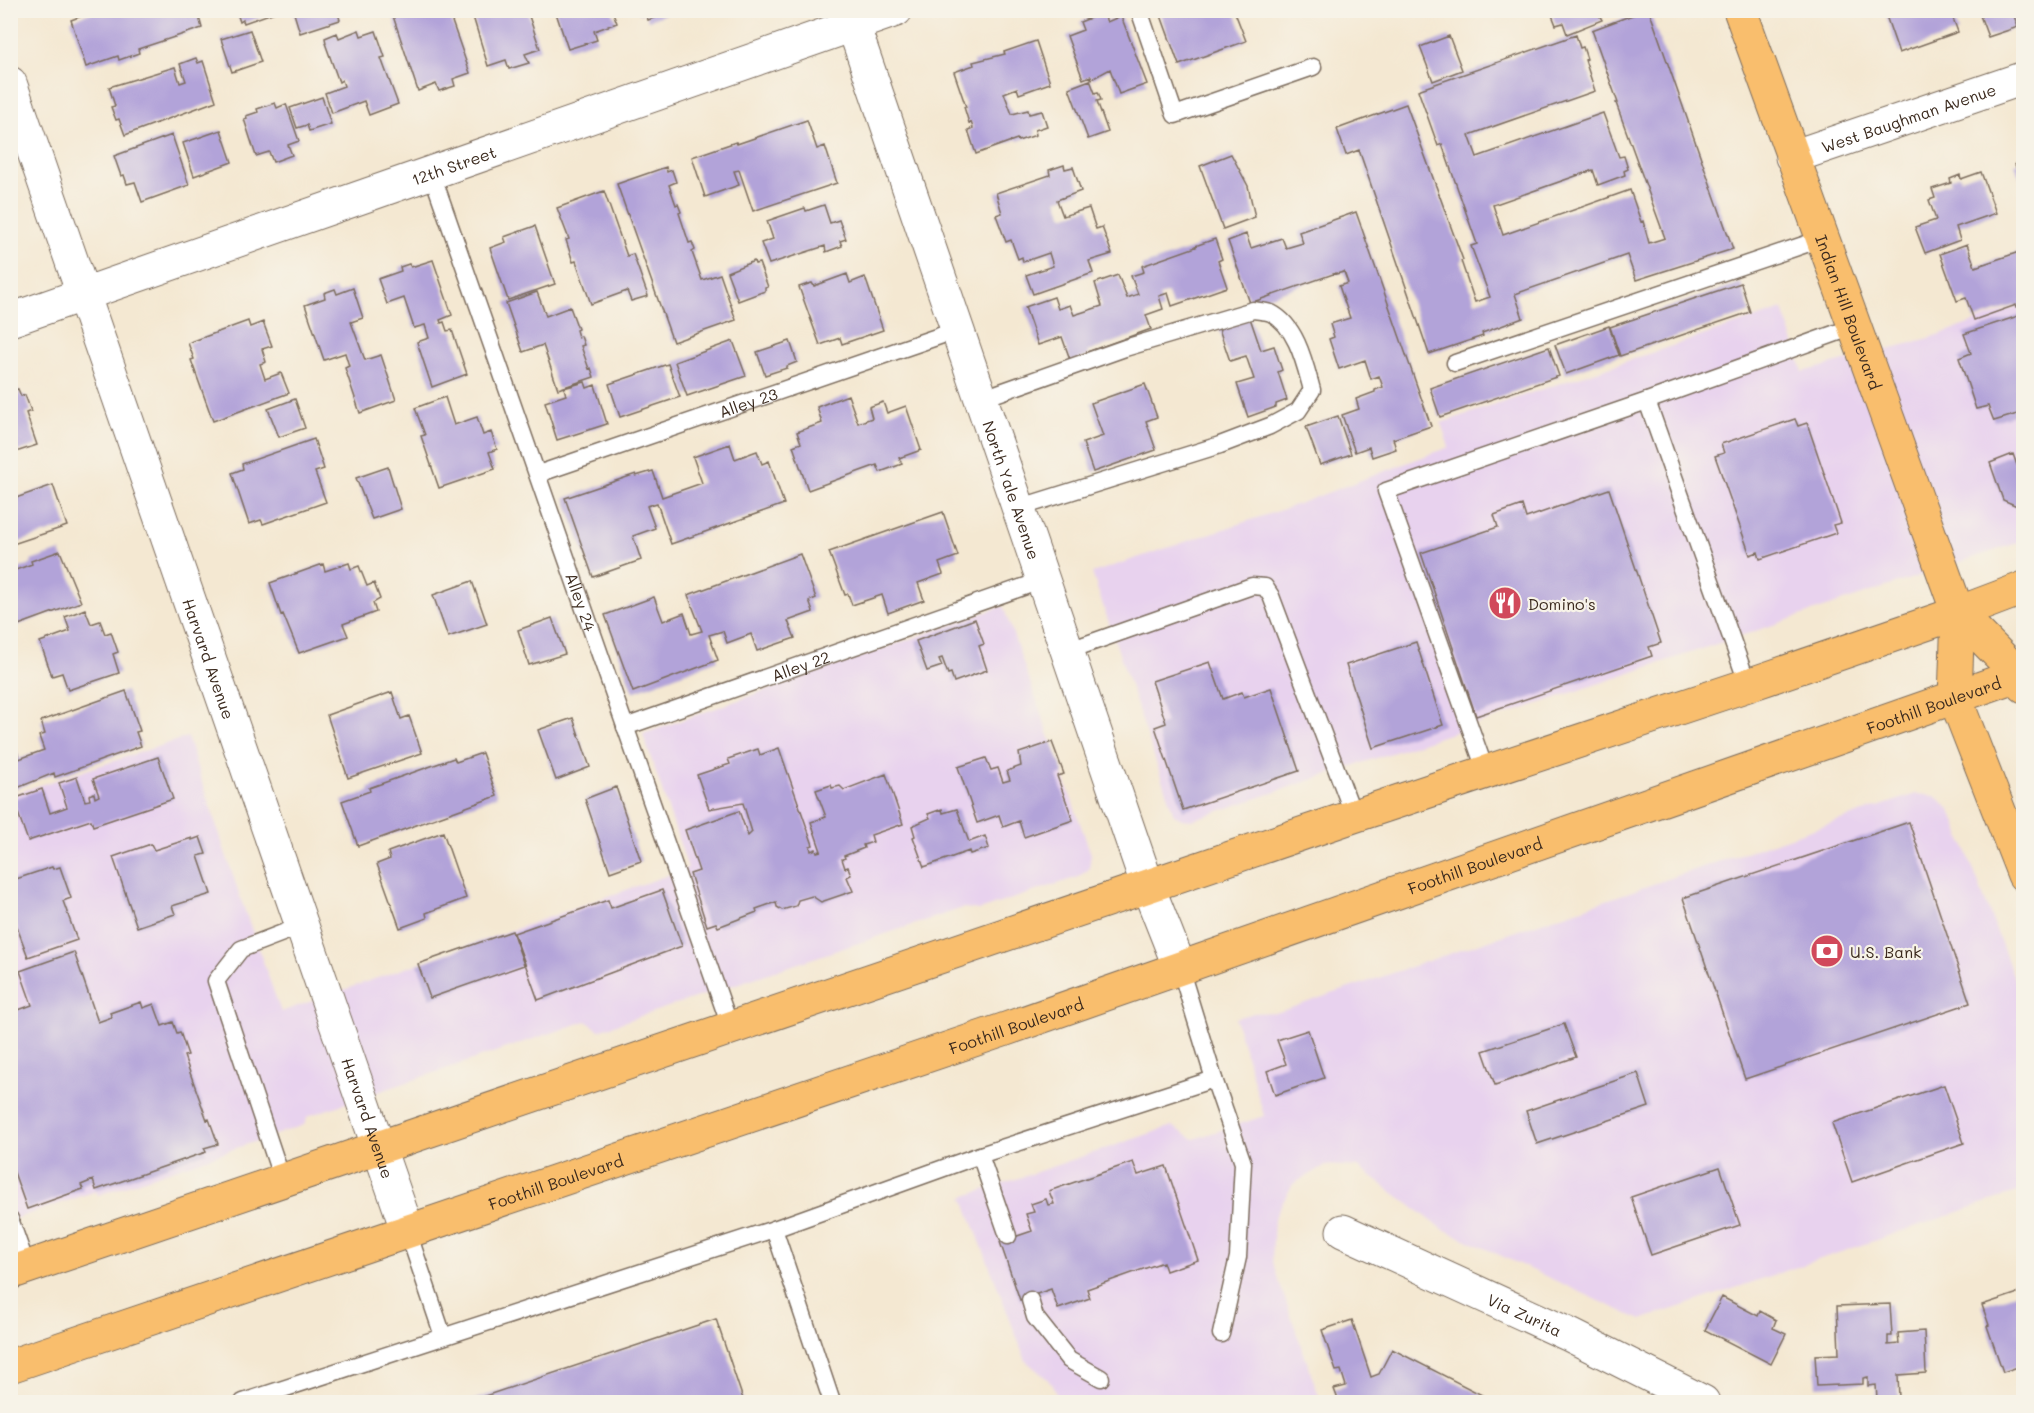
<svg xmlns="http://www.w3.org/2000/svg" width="2034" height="1413" font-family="Mali,sans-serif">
<rect width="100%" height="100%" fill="#f7f3e8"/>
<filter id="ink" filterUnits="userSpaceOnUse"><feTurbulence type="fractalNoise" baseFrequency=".0167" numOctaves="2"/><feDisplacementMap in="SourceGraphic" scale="12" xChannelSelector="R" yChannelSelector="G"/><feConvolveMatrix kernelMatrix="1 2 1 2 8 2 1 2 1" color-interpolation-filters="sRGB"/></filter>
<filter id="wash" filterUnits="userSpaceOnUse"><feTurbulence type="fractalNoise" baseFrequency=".008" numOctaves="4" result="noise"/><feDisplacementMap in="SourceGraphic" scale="24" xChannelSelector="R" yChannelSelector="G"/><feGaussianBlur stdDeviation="1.35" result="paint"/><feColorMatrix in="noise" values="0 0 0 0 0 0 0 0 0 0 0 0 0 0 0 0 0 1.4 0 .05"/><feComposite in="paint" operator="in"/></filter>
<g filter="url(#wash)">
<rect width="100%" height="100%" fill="#f4e8d2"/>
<path fill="#e8d2ee" d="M2023,305V541L1192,820L1182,819L1174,815L1092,573L1290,507L1449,447L1441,423L1783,309L1803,372L1926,339Z
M1003,606L1091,854L1089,869L1078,877L979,910L963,908L599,1030L586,1021L308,1116L304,1125L98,1195L96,1191L11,1220L10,795L187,737L239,894L281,1012L688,868L643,734Z
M1916,794L1935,796L1951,810L2023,1002V1190L1641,1320L1443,1229L1358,1167L1326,1165L1293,1184L1274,1218L1272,1262L1321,1402H1059L1053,1384L1026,1361L963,1197L1172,1126L1194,1139L1264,1116L1235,1018L1254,1013L1279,1012Z"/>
<g id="blocks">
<path fill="#b2a3d9" d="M98,10H197L202,28L138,49L139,53L119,60L118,56L86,67L71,20Z
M236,10H278V11L244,23L243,20L240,22Z
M293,10H337L340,20L300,33Z
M391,10H448L470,73L453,79L455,86L439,91L436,84L418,91Z
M471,10H527L540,49L525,54L529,63L509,69L506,60L488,66Z
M555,10H612L617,23L594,31L597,40L568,49Z
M638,10H674V11L648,20L645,12L639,14Z
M1159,10H1234L1246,41L1179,65Z
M1550,10H1611V11L1599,15L1602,20L1567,34L1563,23L1556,25Z
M1646,10H1649L1733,249L1636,280L1627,255L1515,294L1523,318L1482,333L1483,336L1429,354L1359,150L1346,155L1337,129L1406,104L1463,260L1461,261L1475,302L1490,297L1471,246L1477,244L1442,144L1438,146L1418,90L1576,35L1580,48L1583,47L1587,59L1585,60L1595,91L1469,135L1477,157L1603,113L1619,157L1624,156L1628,169L1624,171L1625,175L1598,185L1593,170L1493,205L1503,235L1630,190L1641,222L1643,221L1649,243L1665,238L1616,103H1618L1592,30Z
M1884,10H1950L1958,32L1899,53Z
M1978,10H2012L2018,27L1988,37Z
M1103,13L1107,22L1121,16L1147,84L1119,94L1110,69L1092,79L1091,76L1083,79L1067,36L1083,30L1080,22Z
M250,30L261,62L232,72L221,39Z
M359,30L361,36L376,31L385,57L381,58L398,104L369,115L364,101L332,113L325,93L344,86L342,80L339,82L325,43H326L325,38L337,33L339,38Z
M1449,36L1462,70L1433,81L1420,47Z
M1036,41L1050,83L1019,94L1017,88L1004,93L1012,114L1028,110L1029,114L1042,111L1047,126L1035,130L1036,135L1018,141L1017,139L976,154L968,130L973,128L971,122L969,123L964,107H966L954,72L974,65L973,62L1005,54L1004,52Z
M196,58L198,63L203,61L216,101L125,135L119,119L116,120L111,107L115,106L109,87L175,67L180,83L186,81L180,64Z
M1090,80L1095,93L1098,92L1101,100L1097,101L1108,132L1088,139L1069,88Z
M322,97L331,124L309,131L307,125L297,128L290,108Z
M275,103L277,108L286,104L299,141L288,145L292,155L273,162L269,152L256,156L244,119L247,118L246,116L258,112L257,109Z
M807,120L817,149L825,146L837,183L753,211L739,170L734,171L739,185L705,197L692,157L736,142L737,144Z
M221,130L232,162L194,176L183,143Z
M172,135L189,185L142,202L135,182L127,184L124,175L121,176L114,156Z
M1231,154L1248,186L1255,217L1223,229L1200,166Z
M2024,162V188H2023L2015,164Z
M1064,165L1065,169L1073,167L1081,191L1057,200L1063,216L1089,208L1096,229L1102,227L1112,254L1089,261L1093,273L1033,294L1026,275L1053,266L1049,253L1023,262L1022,257L1018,259L1011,240L1006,242L996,215L1002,213L996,193L1050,175L1049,170Z
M666,167L667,172L672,170L676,182L669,185L676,205L678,204L681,212L679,213L689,243L692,242L695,250L692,252L702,280L720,274L736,320L673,342L617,184Z
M1981,172L1996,213L1956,227L1960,240L1925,253L1915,227L1936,220L1929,200L1935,198L1932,189L1951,183L1950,179L1960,175L1961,179Z
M604,191L627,256L633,254L648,296L631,301L627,291L591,304L576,261L573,262L566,240L569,239L557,208Z
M824,205L830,223L839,220L846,239L840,241L842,246L826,252L825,246L769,264L761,243L773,239L767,221L805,208L806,211Z
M1356,212L1431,426L1393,439L1396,449L1372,457L1369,447L1355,452L1342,415L1359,409L1356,399L1375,392V390L1383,387L1379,376L1371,379L1365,360L1339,369L1329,339L1334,337L1330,324L1350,318L1339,286L1348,283L1344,272L1336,274V273L1250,303L1228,241L1246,234L1251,248L1282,238L1286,248L1303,243L1299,232Z
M535,226L555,284L508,300L490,248L506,242L504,237Z
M1215,239L1222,259L1218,261L1227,287L1172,306L1168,293L1159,296L1163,309L1146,315L1151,329L1087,352L1089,356L1071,362L1062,337L1038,345L1025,307L1054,297L1058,309L1070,305L1074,315L1102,306L1095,283L1118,275L1127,298L1138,294L1131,276L1144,272L1142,266L1196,247L1195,246Z
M1967,244L1975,267L2019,252L2024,266V304L2016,307V305L1974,320L1966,298L1957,301L1940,254Z
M433,260L452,315L440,320L441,323L444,322L447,331L452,330L467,374L432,387L417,342L429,338L425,325L414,328L404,298L387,304L378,279L401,271L400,267L409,264L411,267Z
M754,261L755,264L759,263L768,287L765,288V291L738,301L727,272Z
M847,274L850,283L865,277L883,330L842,344L840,338L820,345L799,287L812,283L814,286Z
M1741,283L1750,312L1620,356L1610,327Z
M353,288L363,318L351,322L365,360L381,355L396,400L360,413L345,368L349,366L345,353L324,360L305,305L325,298L324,293L335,289L337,294Z
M537,292L546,316L570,307L578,329L576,330L578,337L581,336L584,345L581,346L589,369L591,368L594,377L558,389L543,345L523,352L506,303Z
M2024,314V412L1994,421L1988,406L1976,409L1959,358L1971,353L1964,334Z
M1250,318L1261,350L1274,346L1282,370L1278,372L1287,400L1276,404V407L1248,417L1237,384L1254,379L1246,356L1230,361L1219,329Z
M248,321L250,327L263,322L272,346L262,349L266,362L260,364L265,379L281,373L289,393L213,421L191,360L194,359L188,343Z
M1609,326L1619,355L1566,374L1555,345Z
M733,341L746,376L687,396L675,362Z
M790,341L797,362L787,366V368L765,375L757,352Z
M1549,347L1559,376L1440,417L1430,388Z
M668,364L680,397L620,417L609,384Z
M585,382L587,388L595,385L607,424L557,440L545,402L566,395L564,388Z
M1145,384L1157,417L1146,421L1156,450L1093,472L1083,443L1103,436L1091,403Z
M18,389L21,396L25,395L31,411L26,413L37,445L10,454V391Z
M848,395L858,423L872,418L869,407L883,402L887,413L906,406L921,450L899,458L902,464L880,472L877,465L808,490L793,446L801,443L797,432L822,423L817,407Z
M445,397L454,425L477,417L483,435L491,432L497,449L489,452L495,469L439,488L421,436L425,435L415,408Z
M295,399L305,428L279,437L268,409Z
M1338,416L1351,454L1320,465L1306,427Z
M1795,419L1798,426L1807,423L1841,523L1833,525L1836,533L1760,559L1758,552L1750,555L1715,456L1724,453L1721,444Z
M314,439L324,469L315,472L326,502L263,524L261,520L249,524L232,473L243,469L242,464Z
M730,444L735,459L757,451L762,464L769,461L784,504L671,544L657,503L647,506L655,528L633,536L641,560L593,577L565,498L636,474V476L653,471L662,497L702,483L693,457Z
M2013,454L2017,465L2024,463V509L2003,500L1990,463Z
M388,467L401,509L372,519L356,478Z
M53,485L67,526L10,545V500Z
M1609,489L1661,643L1649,647L1652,656L1476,716L1421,553L1498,527L1494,515L1522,505L1526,518Z
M943,512L958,556L939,563L943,574L918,583L924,600L888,613L882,595L852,605L848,594L845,595L829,552Z
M60,551L81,602L13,627L10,618V572L32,564L31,561Z
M800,554L816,598L809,601L813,612L788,621L795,638L757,651L751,634L727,643L723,631L709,635L718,660L633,692L605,615L654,597L663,621L684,613L691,634L702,631L688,595Z
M349,563L351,569L359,566L367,586L374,583L380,599L373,603L376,612L343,624L348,636L299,653L283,614L281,615L270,583L323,564L325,571Z
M472,581L487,624L448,637L433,595Z
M85,609L91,624L100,621L105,634L111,632L118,652L113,654L119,673L68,690L62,673L52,676L40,642L70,631L65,617Z
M552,618L565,654L529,665L518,630Z
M975,619L984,644L979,646L987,670L954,682L951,673L948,674L942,658L939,659L942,666L927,671L916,641Z
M1416,642L1443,725L1373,748L1346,665Z
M1210,662L1223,699L1242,692L1244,697L1271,688L1299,771L1183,810L1155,727L1166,723L1152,681Z
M126,691L140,731L136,732L141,746L55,777L54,773L10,791V749L16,747L19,759L44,750L39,736L45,734L41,721Z
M392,692L401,719L409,716L422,753L348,778L327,715Z
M573,718L590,767L556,780L538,730Z
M1052,742L1064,774L1057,776L1073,820L1024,837L1019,821L1003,827L999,815L977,823L958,767L986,758L991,770L998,768L1003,782L1010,780L1007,771L1021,766L1019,753Z
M779,748L813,845L810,846L811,851L816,849L817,852L821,851L811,822L826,817L816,790L831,785L832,788L840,786L844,790L886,774L903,824L871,835L873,842L863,845L864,848L844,856L845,858L842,859L845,868L848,867L851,875L847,877L853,891L821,902L812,896L798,900L796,906L782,910L777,907L776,902L756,909L757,912L718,927L716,923L707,926L690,874L699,871L685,830L739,811L748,836L752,832L743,803L709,809L697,775L730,764L728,759L758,749L760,755Z
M482,753L497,796L358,846L342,801L370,791L369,788L454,758L456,762Z
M158,757L173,799L93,826L91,820L28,841L13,799L42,789L50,813L67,807L59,783L77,777L85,801L90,800L89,795L94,793L95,798L99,796L93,779Z
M616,787L641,861L610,872L585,799Z
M942,809L943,813L957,809L969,842L985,836L989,848L970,854L969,851L924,867L913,837L915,836L912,826L930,818L928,814Z
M1909,822L1970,1003L1745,1079L1683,898Z
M443,832L466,898L426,913L427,918L400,928L377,864L390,859L388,852Z
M200,837L206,854L198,856L211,894L172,906L175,914L137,927L113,857L151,844L154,850L192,838V840Z
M52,867L53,869L60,867L71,898L63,901L77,940L28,957L10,908V881Z
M662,890L682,946L538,1000L514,933L608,900L611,908Z
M512,931L524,965L430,998L418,964Z
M74,952L98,1022L112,1017L110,1013L141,1002L143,1008L154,1004L162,1026L173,1022L177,1033L180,1032L188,1055L184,1056L207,1120L209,1119L218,1144L204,1148L206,1152L96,1190L93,1180L81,1185L83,1189L27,1209L10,1161V1013L32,1005L20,971Z
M1564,1024L1576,1057L1495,1085L1483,1051Z
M1308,1030L1324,1078L1275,1095L1267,1071L1286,1064L1277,1040Z
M1638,1073L1649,1107L1537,1144L1526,1111Z
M1944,1085L1964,1143L1852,1182L1832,1123Z
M1133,1162L1138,1175L1166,1166L1198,1260L1166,1271L1163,1262L1087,1289L1090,1298L1058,1309L1051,1289L1020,1300L1000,1242L1032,1231L1026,1214L1034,1212L1031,1204L1046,1199L1048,1205L1054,1204L1049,1191Z
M1720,1167L1740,1225L1651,1255L1631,1197Z
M2024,1291V1365L2003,1372L1987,1326L1989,1325L1982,1305Z
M1722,1297L1758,1316L1760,1311L1776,1320L1773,1328L1786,1334L1771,1364L1705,1330Z
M1890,1304L1892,1336H1888V1345L1899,1344L1898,1333L1924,1331L1926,1373L1898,1375L1899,1398L1877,1399L1876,1385L1868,1386V1377L1863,1378V1384L1817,1386L1815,1355L1839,1354L1837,1306Z
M716,1319L744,1402H467Z
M1352,1320L1371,1377L1379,1374L1392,1349L1484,1396L1481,1402H1339L1334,1389L1346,1386L1341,1370L1336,1371L1322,1330Z"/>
</g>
</g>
<g filter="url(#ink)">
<use href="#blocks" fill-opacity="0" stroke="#7c6c5d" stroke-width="1.5"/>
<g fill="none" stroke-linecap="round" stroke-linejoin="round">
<g stroke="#7c6c5d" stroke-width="19">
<g id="lane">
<path d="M1139,10L1175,115L1313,67"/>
<path id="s1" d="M432,174L731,1029"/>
<path d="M1455,363L1821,239"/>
<path d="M981,399L1125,348L1253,310C1258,311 1266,311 1271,313C1297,326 1305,365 1312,390L1298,411L1270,426L1220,445L1018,508"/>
<path id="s2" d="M538,474L957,330"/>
<path d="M1067,651L1252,586L1265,587L1271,596L1354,816"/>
<path d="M1748,685L1647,401L1853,327"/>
<path id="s3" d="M625,727L1043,580"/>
<path d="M1486,772L1386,491L1647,401"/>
<path d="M1180,968L1214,1079L1243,1163L1238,1257L1221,1334"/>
<path d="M980,1155L1008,1236"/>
<path d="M283,1182L216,981L241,949L301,926"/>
<path d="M10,1219L27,1267"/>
<path d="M774,1229L832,1402"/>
<path d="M408,1232L443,1336"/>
<path d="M1030,1300L1035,1317L1069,1360L1101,1378"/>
<path d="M243,1402L774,1229L980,1155L1214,1079"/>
</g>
</g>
<g stroke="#7c6c5d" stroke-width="35">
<g id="street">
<path id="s4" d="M848,10L1148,887L1180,968"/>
<path id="s5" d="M10,83L408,1232"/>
<path id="s6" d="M1792,157L2024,78"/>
<path id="s7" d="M10,320L896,10"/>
<path id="s8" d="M1343,1231L1570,1335L1703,1402"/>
</g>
</g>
<g stroke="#7c6c5d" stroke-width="35">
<g id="primary">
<path id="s9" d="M1740,10L1958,613L1955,698L2024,875"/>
<path d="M1958,613L2019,675L2024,686"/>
<path d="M10,1273L1354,816L1748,685L1958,613L2024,588"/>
<path id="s10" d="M10,1366L1003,1030L2024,673"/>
</g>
</g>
<use href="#lane" stroke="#fff" stroke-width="16"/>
<use href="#street" stroke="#fff" stroke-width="33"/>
<use href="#primary" stroke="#f9be6d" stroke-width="33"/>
</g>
</g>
<defs>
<g id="restaurant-disc" transform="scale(1.725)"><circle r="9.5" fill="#d1495b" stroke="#f7f3e8"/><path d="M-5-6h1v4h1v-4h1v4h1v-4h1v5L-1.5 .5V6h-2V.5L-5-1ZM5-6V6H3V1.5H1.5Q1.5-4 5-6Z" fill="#fff"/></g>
<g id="bank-disc" transform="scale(1.725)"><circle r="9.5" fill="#d1495b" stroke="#f7f3e8"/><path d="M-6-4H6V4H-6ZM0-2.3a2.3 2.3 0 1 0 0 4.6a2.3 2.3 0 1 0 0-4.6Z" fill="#fff"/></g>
</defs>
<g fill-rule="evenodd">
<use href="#restaurant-disc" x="1505" y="603"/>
<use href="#bank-disc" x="1827" y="951"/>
</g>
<g text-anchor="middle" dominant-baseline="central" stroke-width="4.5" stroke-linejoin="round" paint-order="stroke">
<g font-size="16" fill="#3b2a1e" stroke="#f7f3e8">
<text stroke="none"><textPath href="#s6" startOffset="123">West Baughman Avenue</textPath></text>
<text stroke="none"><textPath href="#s7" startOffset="470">12th Street</textPath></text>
<text stroke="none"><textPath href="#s9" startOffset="321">Indian Hill Boulevard</textPath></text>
<text stroke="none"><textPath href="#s2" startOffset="222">Alley 23</textPath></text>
<text stroke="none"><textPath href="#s4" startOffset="507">North Yale Avenue</textPath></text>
<text stroke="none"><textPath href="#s1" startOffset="453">Alley 24</textPath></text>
<text stroke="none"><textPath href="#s5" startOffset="609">Harvard Avenue</textPath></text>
<text stroke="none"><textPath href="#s3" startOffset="186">Alley 22</textPath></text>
<text stroke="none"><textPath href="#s10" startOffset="2034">Foothill Boulevard</textPath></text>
<text stroke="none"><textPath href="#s10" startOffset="1548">Foothill Boulevard</textPath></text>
<text stroke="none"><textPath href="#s10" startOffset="1062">Foothill Boulevard</textPath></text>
<text stroke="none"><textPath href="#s5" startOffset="1095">Harvard Avenue</textPath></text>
<text stroke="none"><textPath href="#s10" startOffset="576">Foothill Boulevard</textPath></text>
<text stroke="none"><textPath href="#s8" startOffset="200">Via Zurita</textPath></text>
</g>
<g font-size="16" fill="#3b2a1e" stroke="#f7f3e8" text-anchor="start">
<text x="1528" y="603">Domino's</text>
<text x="1850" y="951">U.S. Bank</text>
</g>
</g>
<rect width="2034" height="1413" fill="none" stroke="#f7f3e8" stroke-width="36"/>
</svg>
